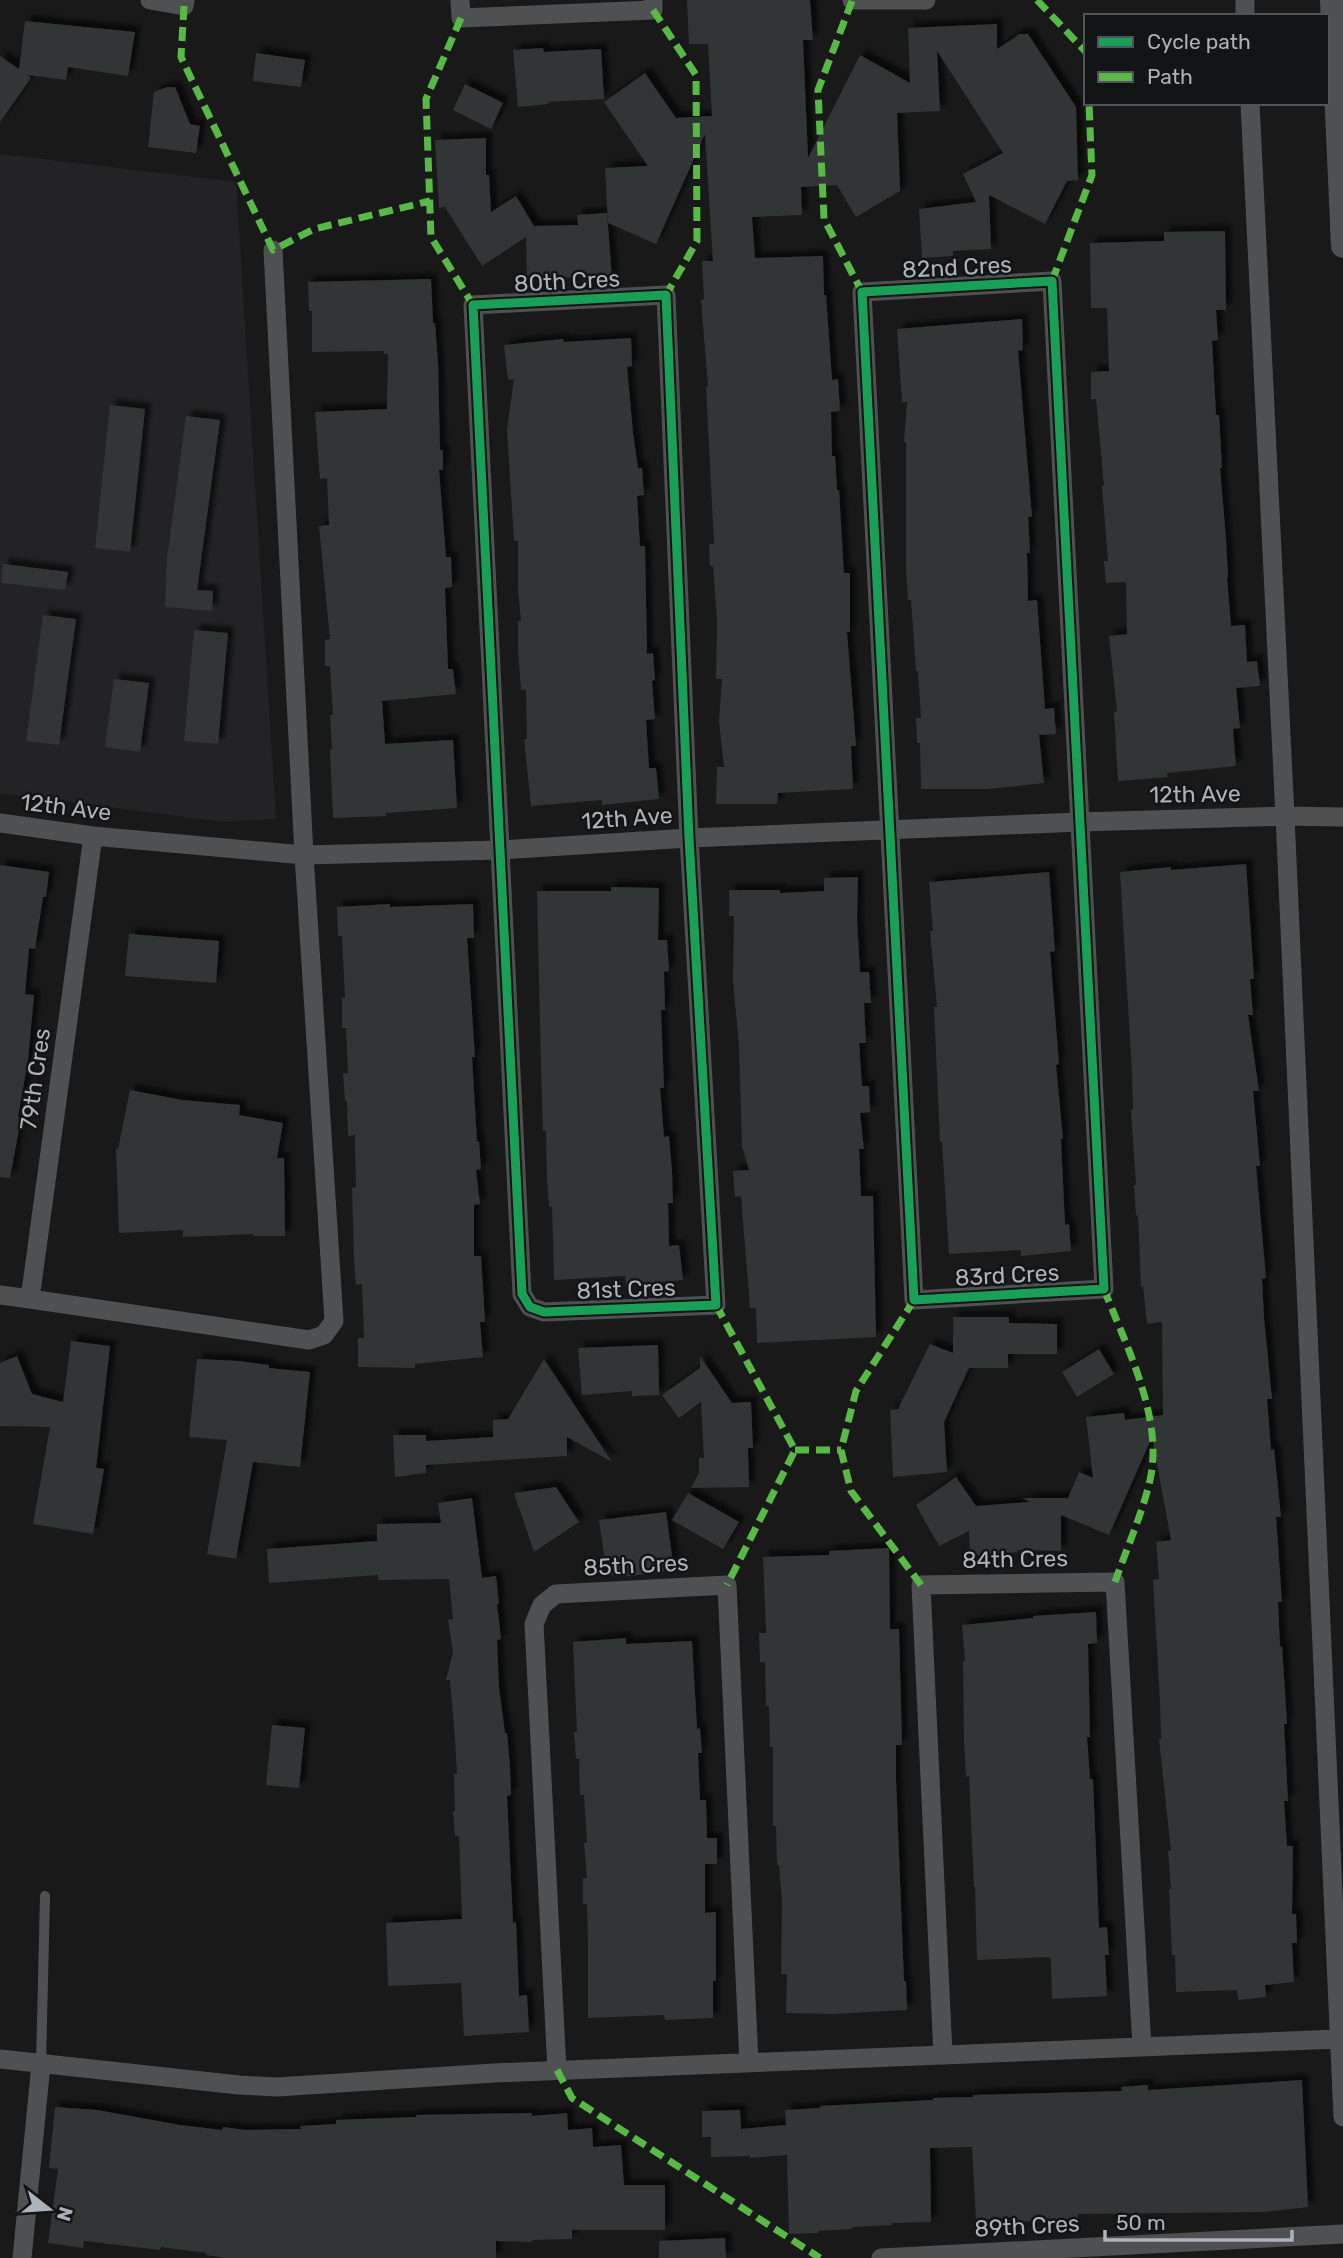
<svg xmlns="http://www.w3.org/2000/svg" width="1343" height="2258" font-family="Rubik,sans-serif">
<defs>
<filter id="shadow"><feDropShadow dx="6" dy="-6" stdDeviation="2" flood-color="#0009"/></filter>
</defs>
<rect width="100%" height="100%" fill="#191919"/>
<path fill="#232325" d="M0,154L236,182L276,819L223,822L0,793Z"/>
<path fill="#333434" filter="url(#shadow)" d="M687,0H810L813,40H803L808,158L860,55L910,83L908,28L997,24V49L1020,34H1028L1076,107L1078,180L1067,181L1045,224L989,195L991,249L953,251V256L922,258L919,209L976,202L963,174L1003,153L937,51L940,111L897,113L900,191L856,217L837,185L801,187L802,215L752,217L755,258L823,256L824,295H826L832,380L838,379L840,411L831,412L832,456H835L837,490H839L844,573H850V632H847L856,746H851L853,789L778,793L777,804H716L717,767H724L719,721L722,679H716L717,618L713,566H710L709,544H714L706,387H708L701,300L704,299L702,261H713L705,134L656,244L608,223L605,168L648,166L604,102L645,73L676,118L712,116L708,44H689Z
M25,21L135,32L128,76L68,67L66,80L27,75L31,78L0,122V56L19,69Z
M543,48L544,52L601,49L604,99L548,102L549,104L518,107L513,50Z
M256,53L305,60L301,87L253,81Z
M465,84L503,103L491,129L453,110Z
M167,87H175L190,124L200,126L196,153L148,147L154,92Z
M486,138V175H489L491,212L516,196L534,226L578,225L577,215L607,213L612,278L582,281V277L527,279L526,237L482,266L445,207L439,208L435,140Z
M1225,231L1226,310H1216L1218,340L1212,341L1216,415H1219L1222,468H1220L1226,539L1228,578H1227L1231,626L1245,625L1247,662L1257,661L1260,686L1236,688L1240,728L1233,729L1236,766L1167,773L1168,777L1118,781L1114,712L1117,711L1109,636L1127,634L1126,582L1106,583L1104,561H1108L1102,486H1104L1096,399H1091V372L1109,371L1107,308H1091L1090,243L1164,241V232Z
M431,279L433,323H435L438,363L440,450H443V470H439L446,557H451L452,587L445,588L448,669H453L456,694L382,701L385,744L453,740L457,808L386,813V816L333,818L330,750L332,749L330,715H333L330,666H325V640L330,639L319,526L329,525L327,478L320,479L315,412L387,409L388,354H384V351L312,352V311H309L308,282Z
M1022,319L1023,350L1018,351L1032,517H1028L1030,553H1027L1028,601L1037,600L1045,709L1054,708L1056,734L1039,735L1044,783L988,789H921L920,743H917L916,718H921L918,671H916L911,600H908L906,568V442H904L907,402H902L897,329Z
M631,338L632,366L627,367L633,433L638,468H642L644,495L637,496L640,546H645L647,654L653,653L655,680L652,681L655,719L646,720L649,768H656L659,799L602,805V800L531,806L524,739H527L526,690H521L518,649V621H521L518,589V541H514L507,430L514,379L508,380L504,345L563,339L564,342Z
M110,405L145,409L130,552L95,548Z
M186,416L220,420L197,590L213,591L212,611L165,607L167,559Z
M3,564L68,572L65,590L1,583Z
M43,615L76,619L59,745L26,741Z
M194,630L228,633L218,744L184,741Z
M114,679L149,683L140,752L105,747Z
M1246,864L1254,979H1250L1253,1015H1248L1259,1091H1253L1260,1166H1256L1266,1278L1262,1279L1264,1318L1272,1399H1267L1271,1450L1274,1449L1281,1517H1276L1282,1602H1278L1280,1647L1282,1646L1287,1724H1284L1288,1801H1284L1287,1846H1293L1292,1914H1296L1297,1943H1292L1294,1982L1265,1985L1266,1997L1238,2000L1237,1990L1176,1992L1175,1955H1172L1169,1889H1171L1168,1851H1171L1159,1739H1161L1160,1702L1153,1580L1159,1579L1156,1542L1171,1540L1152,1437L1109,1535L1061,1515V1551L1017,1550V1552L970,1556L969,1531L939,1546L916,1505L956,1477L976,1506L1030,1502L1022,1498H1068L1079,1472L1093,1478L1086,1417L1124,1413L1125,1420L1163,1415L1162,1322L1147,1324L1143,1286L1141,1287L1138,1215L1136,1216L1134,1185H1136L1131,1110H1133L1132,1072L1120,872L1171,867V870Z
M0,865L49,872L46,897H43L35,949L29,948L25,994L34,995L28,1060L18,1117L21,1118L10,1178L0,1177Z
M1049,872L1055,951L1050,952L1059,1064L1056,1065L1063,1139H1061L1065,1225L1069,1224L1071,1251L1021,1256V1250L949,1254L942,1142H940L934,1007H937L930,931H933L929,882Z
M858,877L857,919L860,972H869L871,1003H864L866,1043H859L862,1086H869L870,1112L860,1113L864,1149H859L861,1196H873L876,1337L757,1343L756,1308H750L741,1196L735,1197L733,1171L749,1170L742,1146L739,1046L733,980L734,916H729V890H780V893L824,891V878Z
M611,887L659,888L658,940H667L669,971L664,972L665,1010H661L664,1088H660L664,1137L669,1136L672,1171L673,1203H668L669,1246L679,1245L683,1280L626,1285L625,1276L554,1280L552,1206L549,1207L547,1179L546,1131H543L541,1067L537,891H611Z
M390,904V907L473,904L474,938H467L475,1057H472L477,1142L479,1141L481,1169L476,1170L480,1204L474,1205V1256H481L485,1322H480L483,1357L415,1364V1368L358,1367V1338H364L362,1284L356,1285L354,1260L352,1188L356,1187L355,1135L348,1136L347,1101H345L343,1073H348L346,1028H342V998H345L342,936H338L337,907Z
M129,934L219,941L216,983L125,976Z
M130,1090L182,1100L240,1105L239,1115L283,1123L277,1158H284L285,1236H253V1234L183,1237V1230L119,1233L116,1149H118Z
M953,1317H1009V1323L1057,1324V1354H1008V1368H969L944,1422L947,1472L893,1477L890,1410L898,1409L930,1344L953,1353Z
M71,1341L110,1346L96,1468L104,1469L93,1534L33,1524L50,1427L0,1426V1363L17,1356L32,1394L63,1402Z
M658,1345L659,1395L632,1396V1391L582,1395L578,1348Z
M1099,1349L1114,1374L1077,1397L1062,1372Z
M700,1356L732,1403L751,1402L753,1448H748L749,1487L691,1488L699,1473V1458H704L701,1402L679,1418L662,1395L700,1368Z
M197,1359L238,1361L269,1365V1368L310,1372L300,1467L253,1462L236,1559L207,1554L227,1440L189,1437Z
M544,1359L612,1462L567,1437V1456L426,1465V1473L395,1477L393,1435H426V1441L493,1437V1420L508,1419Z
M556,1487L579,1522L534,1552L514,1493Z
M688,1493L739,1522L723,1549L672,1520Z
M472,1498L482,1578L496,1576L499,1604H497L501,1639L497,1640L499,1688L505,1733H507L510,1767L511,1795L507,1796L513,1923L516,1922L519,1996L527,1995L529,2032L464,2036L461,1983L388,1986L386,1923L462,1919L459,1836H455L453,1811H455L454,1774H457L455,1738L450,1680H446L453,1652L448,1620L453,1619L449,1579L378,1580V1575L269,1583L267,1549L377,1541V1524L441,1523L438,1503Z
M666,1512L674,1570L632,1576L607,1575L599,1520Z
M889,1548L890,1629H899L902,1745H896V1779L904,1981H906L907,2010L833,2014L786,2013L787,1974H781L782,1902L779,1865H777L776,1826H773V1747H770L769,1706H766L765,1662H760L759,1633H766L763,1557L829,1555V1551Z
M1096,1612L1097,1643L1088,1644L1090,1737H1087L1090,1779H1093L1099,1928L1107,1927L1109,1955H1105L1107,1996L1052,1999L1051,1959L1048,1957L977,1960L975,1887H974L969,1776L966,1777L964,1742L963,1661H965L962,1625L1033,1618V1616Z
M626,1638V1644L692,1641L697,1729L700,1728L702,1753H698L700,1800H706L707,1838H717V1864H705V1913L716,1912V1981H713V2018L665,2020L664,2015L588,2018V1943L587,1904H583V1878H587L584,1843H587L584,1795H580L579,1759H576L574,1732H577L573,1642Z
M272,1725L305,1728L299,1788L266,1785Z
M1302,2080L1308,2207L1265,2212L1078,2214V2219L1016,2222V2217L976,2220L972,2147L930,2148L931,2222L892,2223V2225L852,2227V2229L818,2231V2233L789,2234L787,2155L750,2158V2156L711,2157V2137H702V2111L740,2110L741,2129L786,2125L785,2110L820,2108V2106L933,2100V2098L973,2097V2095L1122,2091L1121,2087L1148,2085V2090Z
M55,2107L97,2110L180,2125L222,2130L223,2127L245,2130L301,2129L300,2126L336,2124V2120L416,2117V2115L532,2113V2116L567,2113L568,2130L592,2128L593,2147L621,2145L624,2185H665V2230H572V2239L532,2240V2242L496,2241V2258H225L206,2255V2253L161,2247L160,2250L84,2241L83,2248L48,2243L58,2169L49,2168Z
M725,2238L726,2258H659V2241Z"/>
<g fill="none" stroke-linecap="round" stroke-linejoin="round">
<path stroke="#4e5052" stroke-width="10" d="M41,2064L45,1896"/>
<path stroke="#4e5052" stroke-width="19" d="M150,0L184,6L185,0
M460,0L461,18L653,10V0
M852,0H926
M1245,0V16
M1250,103L1285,816L1343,2117
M1052,281L1104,1289L914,1300L862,292Z
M666,295L689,838L716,1305L544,1312L530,1307L522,1294L473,305Z
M0,823L93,836L304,855L500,850L689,838L1080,822L1285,816L1343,817
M0,1295L30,1299L93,836
M30,1299L309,1340L324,1335L334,1321L304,855L273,250
M943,2055L921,1585L1115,1582L1142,2047
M0,2059L239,2085L277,2087L494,2073L1338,2039
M557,2070L534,1624L542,1605L556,1594L727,1585L749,2063
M22,2258L41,2064
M881,2258L1343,2234"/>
<path stroke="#4e5052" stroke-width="24" d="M1332,0L1343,246"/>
<path stroke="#58b947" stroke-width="7" stroke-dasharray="14 7" stroke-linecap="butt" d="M1037,0L1086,52
M852,1L818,90L824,219L862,292
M184,6L181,57L273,250L314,229L430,201
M653,10L696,75L697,241L666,295
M461,18L426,99L431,237L473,305
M1052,281L1092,175L1089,103
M1104,1289C1126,1346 1164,1418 1150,1480C1143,1512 1126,1550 1115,1582
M914,1300L856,1391L841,1450L851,1491L921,1585
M716,1305L795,1450L727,1585
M795,1450H841
M557,2070L572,2098L820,2258"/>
<g stroke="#131415" stroke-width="13">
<path id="cycleway" d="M1052,281L1104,1289L914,1300L862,292Z
M666,295L689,838L716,1305L544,1312L530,1307L522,1294L473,305Z"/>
</g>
<use href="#cycleway" stroke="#1a9f57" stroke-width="9"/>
</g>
<g text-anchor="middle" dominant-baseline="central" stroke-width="5" stroke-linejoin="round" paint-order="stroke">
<g font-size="23" fill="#acb2b9" stroke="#131415">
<text transform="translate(957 267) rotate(-3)">82nd Cres</text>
<text transform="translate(567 281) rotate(-3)">80th Cres</text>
<text transform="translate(1195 794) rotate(-1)">12th Ave</text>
<text transform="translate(66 807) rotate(7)">12th Ave</text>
<text transform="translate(627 818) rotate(-4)">12th Ave</text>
<text transform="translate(35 1079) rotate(-82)">79th Cres</text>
<text transform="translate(1007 1275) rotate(-3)">83rd Cres</text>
<text transform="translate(626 1289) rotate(-2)">81st Cres</text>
<text transform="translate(1015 1559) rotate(-1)">84th Cres</text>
<text transform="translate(636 1565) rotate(-3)">85th Cres</text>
<text transform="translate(1027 2226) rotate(-3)">89th Cres</text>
</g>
</g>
<rect x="1084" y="14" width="245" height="91" fill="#131415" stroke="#505357" stroke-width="2"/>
<rect x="1098" y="37" width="35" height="10" fill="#1a9f57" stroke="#505357" stroke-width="2"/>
<text x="1147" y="49" font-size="21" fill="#acb2b9">Cycle path</text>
<rect x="1098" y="72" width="35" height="10" fill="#58b947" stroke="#505357" stroke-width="2"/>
<text x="1147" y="84" font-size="21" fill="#acb2b9">Path</text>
<g transform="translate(49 2209) rotate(107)" stroke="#131415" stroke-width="5" paint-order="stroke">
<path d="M0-5L12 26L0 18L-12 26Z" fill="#acb2b9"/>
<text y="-10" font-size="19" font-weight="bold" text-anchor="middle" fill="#acb2b9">N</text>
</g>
<path d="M1105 2230v10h187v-10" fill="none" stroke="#acb2b9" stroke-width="3.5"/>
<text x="1116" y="2230" font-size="21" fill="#acb2b9" stroke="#131415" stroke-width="5" paint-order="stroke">50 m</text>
</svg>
